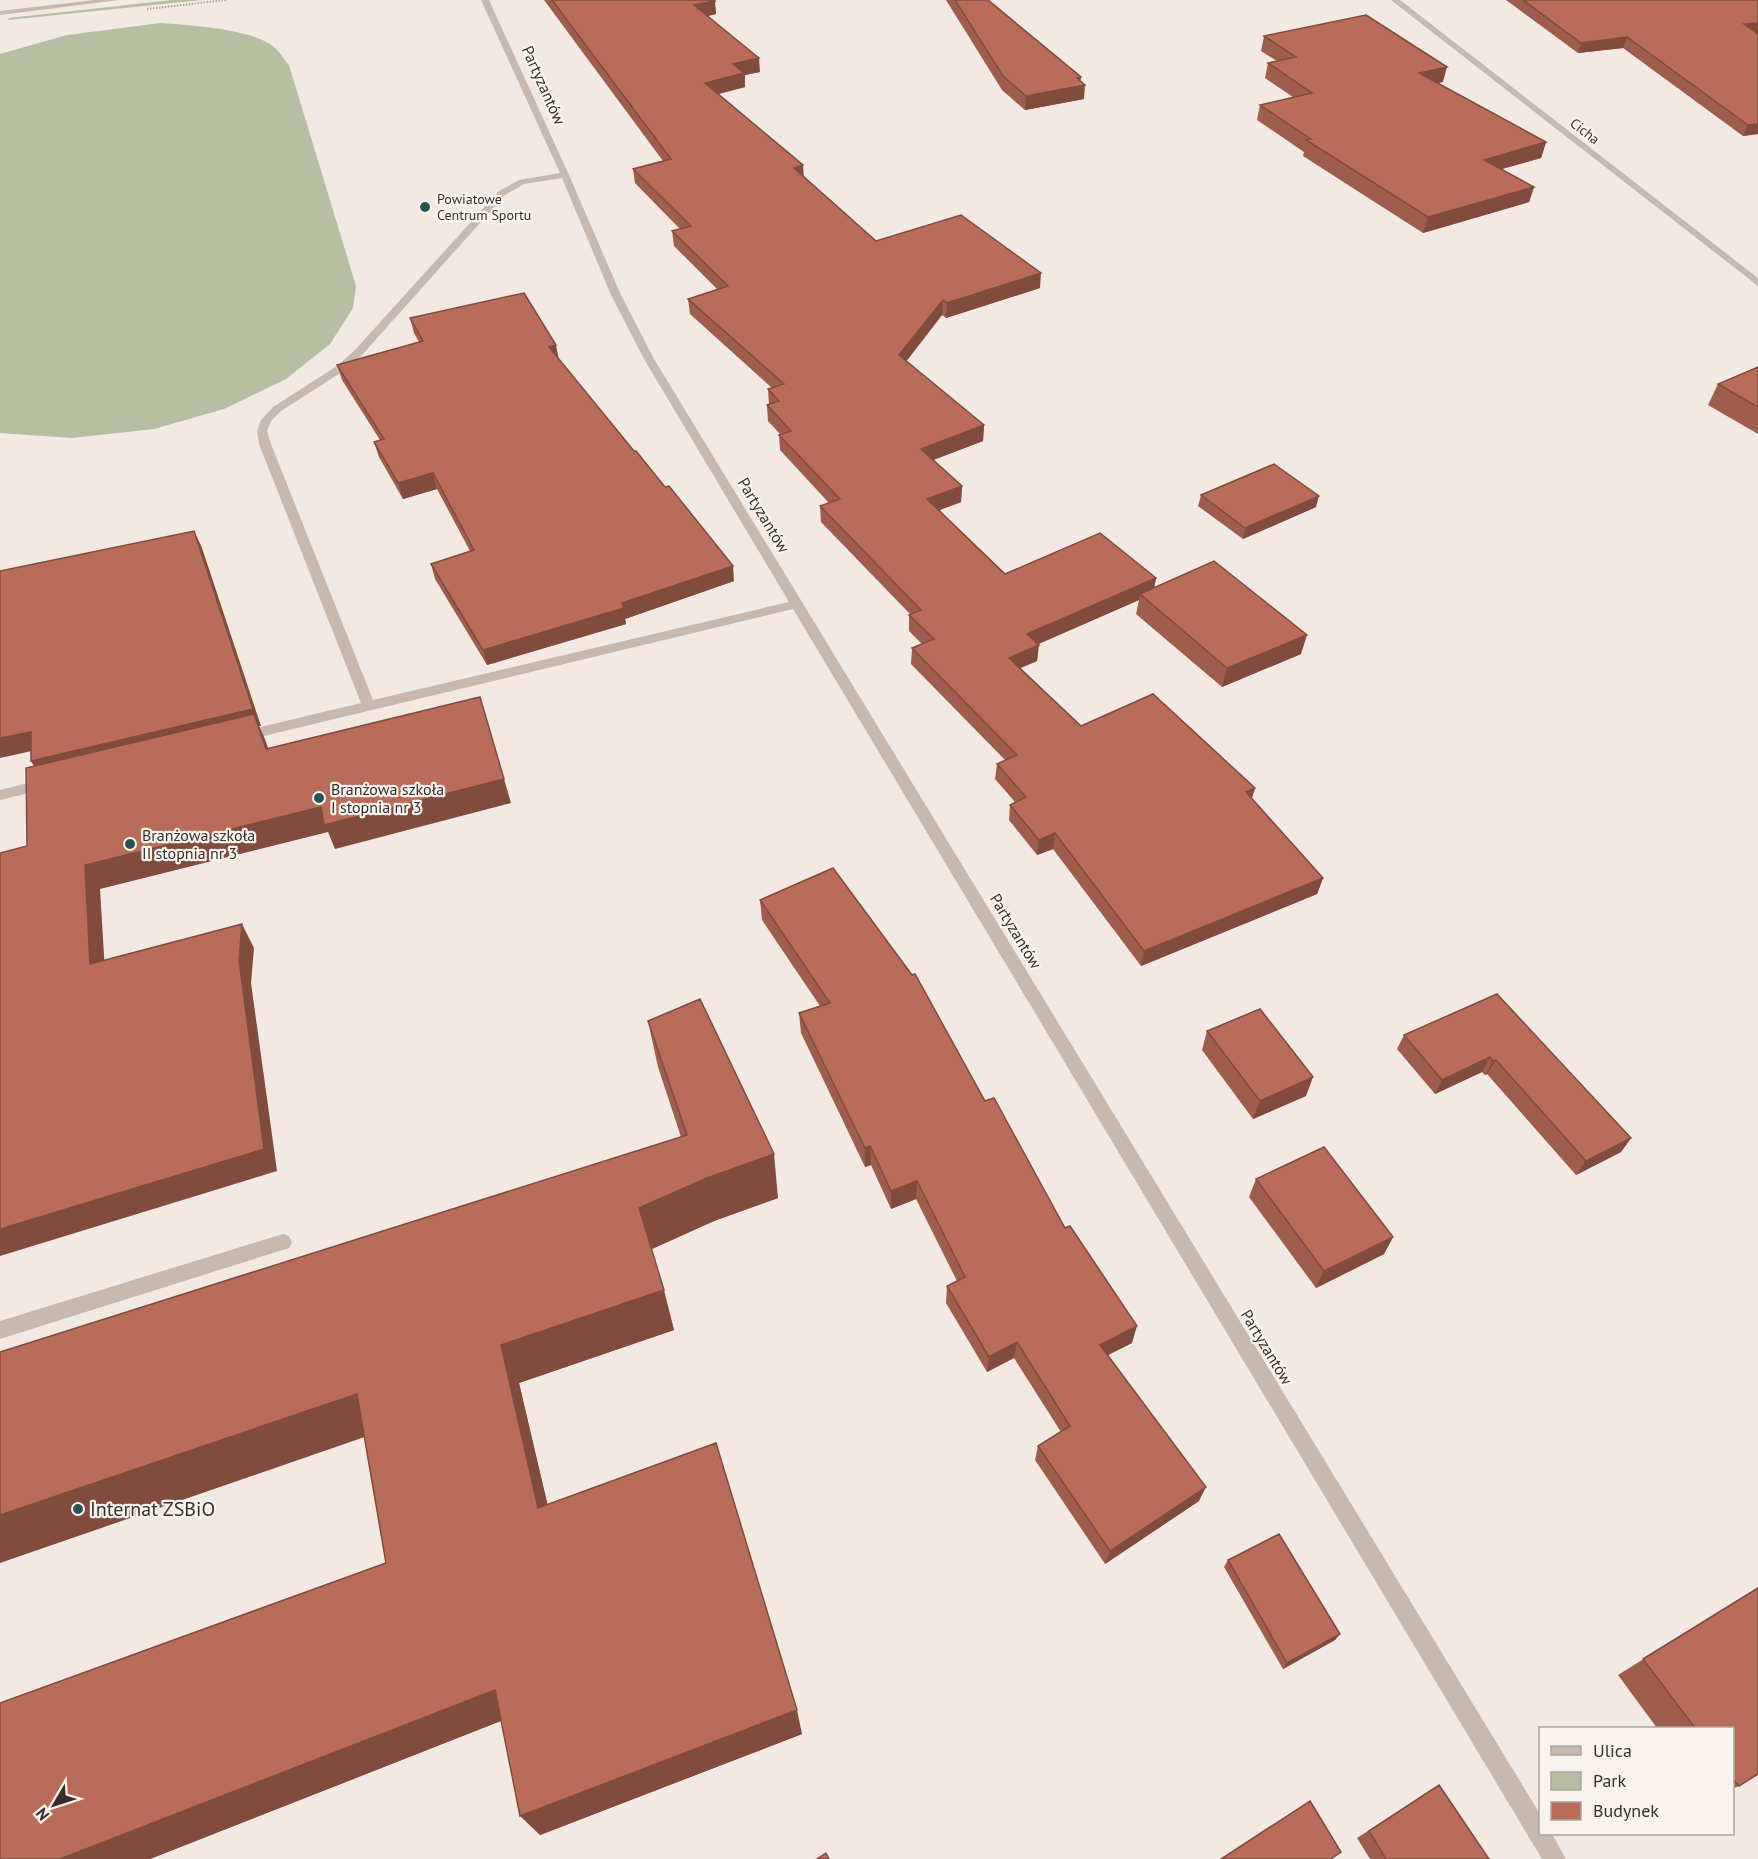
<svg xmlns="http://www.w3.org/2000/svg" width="1758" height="1859" font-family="'PT Sans',sans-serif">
<rect width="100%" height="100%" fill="#f1e9e2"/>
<path fill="#b7bfa3" d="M172,0H202L8,20L9,18Z
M161,23C188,25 254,29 274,47C280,52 284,60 289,65L356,286L353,308L330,344L286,379L224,409L154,429L72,438L0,433V54L67,35Z"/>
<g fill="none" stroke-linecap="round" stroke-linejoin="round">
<path stroke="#b4a399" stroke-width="2" stroke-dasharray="1.5 1.5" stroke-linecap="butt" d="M147,9L226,0"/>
<path fill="#c8b9af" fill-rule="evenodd" d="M95,0H119L0,15V11Z
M481,0H489L569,175L621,295L654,359L1540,1814V1834H1552L1566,1859H1542L793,609L243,741L236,736L243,731L361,703L259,444L257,431L261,420L273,407L337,366L354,351L499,191L519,180L560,173ZM562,178L611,295L644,359L789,602L373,700L271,444L267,431L271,421L281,411L345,370L362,355L505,195L524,184Z
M1391,0H1400L1758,278V286Z
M45,779L50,780L52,784L50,788L0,800V790Z
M283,1234L289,1236L292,1242L289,1248L0,1339V1321Z"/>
</g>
<path fill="#9e5d4d" d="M544,0H714L716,14L707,16L760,72L745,75V87L719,94L803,165V176L876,241L1040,288L946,318L942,315L906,361L984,425L983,441L933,460L962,486L961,502L939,510L1005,574L1156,578L1154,588L1301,654L1222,687L1136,614L1139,600L1038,644L1037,661L1020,668L1081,726L1255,788L1252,798L1323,878L1317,894L1141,966L1053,849L1037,855L1009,820L1010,805L1015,802L995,779L997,764L1005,760L911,664L912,648L922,644L909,631V615L910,614L821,522L820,506L829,503L780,450L779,435L780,434L768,421L767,405L769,404L768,389L772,388L690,314L688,299L717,289L674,246L672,231L680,229L635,183L633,169L663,161Z
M946,0H988L1081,81L1084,99L1025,110L1002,90Z
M1506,0H1758V33H1757L1758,134L1743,136L1623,48L1578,53Z
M1264,36L1443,82L1438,83L1546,142L1541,158L1502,169L1534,187L1529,202L1423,233L1303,156L1304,152L1257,120L1260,105L1293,97L1265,78L1268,63L1277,61L1261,51Z
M410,318L559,359L734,581L625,619L626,624L487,665L435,579L431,564L470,551L437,489L403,499L379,457L374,442L380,440L342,380L337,365L419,342L414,333Z
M1758,367V434L1708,405L1718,384Z
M1201,495L1316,507L1243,539L1198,506Z
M760,900L985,1101L1065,1228L1132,1343L1108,1355L1199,1501L1105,1564L1035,1460L1038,1446L1061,1432L1014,1358L987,1372L946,1303L947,1286L957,1281L916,1199L891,1209L871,1165L865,1167L801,1033L799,1013L820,1006L762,920Z
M1497,994L1631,1138L1621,1152L1576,1175L1487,1074L1485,1075L1482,1072L1435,1094L1397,1049L1404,1035Z
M648,1021L778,1198L714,1221L651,1249L674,1330L519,1383L547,1504L802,1734L540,1835L501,1721L150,1859L386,1563L681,1137L658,1067Z
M1207,1031L1306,1096L1253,1119L1202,1050Z
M1256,1179L1393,1237L1384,1254L1316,1288L1249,1197Z
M1228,1560L1340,1634L1335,1640L1283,1669L1224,1567Z
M1758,1588V1774L1739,1786L1732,1789V1728H1657L1618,1675Z
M1439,1785L1489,1859H1370L1357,1838Z"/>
<path fill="#814c3e" d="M715,1L716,14L695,19L694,5Z
M1758,23V33L1740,35L1744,24Z
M1627,37L1623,48L1578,53L1581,43Z
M759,58L760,72L745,75V87L706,97L705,83L733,64Z
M1447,67L1443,82L1415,88L1419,73Z
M1081,77L1080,86L1085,85L1084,99L1025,110L1026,96Z
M1758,124V134L1743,136L1748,125Z
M1546,142L1541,158L1480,175L1484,160Z
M803,165L804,180L794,168Z
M1534,187L1529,202L1423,233L1428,217Z
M1041,273L1040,288L946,318L947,303Z
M943,300L942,315L899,371V355Z
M556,345L559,360L549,347Z
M984,425L983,441L920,465L921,449Z
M433,473L437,489L403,499L398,483Z
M962,486L961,502L927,515V499Z
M1319,496L1316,507L1243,539L1245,528Z
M194,531L202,548L261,726H259L265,739L277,774L41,778L31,761Z
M733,566L734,581L625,619L626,624L487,665L483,650Z
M1156,578L1153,594H1140L1139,600L1025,650L1027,634Z
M1307,635L1301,654L1222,687L1227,668Z
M1039,645L1037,661L1007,674L1009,658Z
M31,732L41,749L0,758V738Z
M504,779L511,803L335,849L328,832L100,889L106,988L90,964L85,865L321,807Z
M1255,788L1250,804L1246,792Z
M1055,833L1053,849L1037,855L1039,840Z
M1323,878L1317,894L1141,966L1144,951Z
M242,924L254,948L251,983L277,1171L0,1256V1229L239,960Z
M1490,1057L1482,1072L1435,1094L1442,1080Z
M1496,1060L1487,1074L1485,1075L1493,1061Z
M1313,1077L1306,1096L1253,1119L1260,1101Z
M1631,1138L1621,1152L1576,1175L1586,1161Z
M870,1146L871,1165L865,1167V1148Z
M774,1154L778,1198L714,1221L650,1250L639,1208L707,1178Z
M917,1181L916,1199L891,1209V1191Z
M1393,1237L1384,1254L1316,1288L1324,1271Z
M664,1290L674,1330L519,1383L556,1540L538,1508L501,1345Z
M1137,1326L1132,1343L1096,1361L1100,1345Z
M1017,1342L1014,1358L987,1372L989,1357Z
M357,1394L382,1431L0,1563V1515Z
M1206,1487L1199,1501L1105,1564L1110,1551Z
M1340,1634L1335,1640L1283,1669L1287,1663Z
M495,1690L516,1715L150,1859H60Z
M797,1710L802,1734L540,1835L520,1816Z"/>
<path fill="#b86c59" stroke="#814c3e" stroke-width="1.5" d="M552,0H714L715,1L694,5L759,58L733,64L744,73L705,83L803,165L794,168L876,241L961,215L1041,273L947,303L943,300L899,355L984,425L921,449L962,486L927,499L1005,574L1100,533L1156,578L1027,634L1039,645L1009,658L1081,726L1153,694L1255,788L1246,792L1323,878L1144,951L1055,833L1039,840L1010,805L1026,797L997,764L1017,755L912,648L934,639L909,615L921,610L820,506L840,499L779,435L791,431L767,405L779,401L768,389L784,384L688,299L728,286L672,231L691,226L633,169L671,159Z
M955,0H988L1081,77L1077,78L1085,85L1026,96L1003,76Z
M1523,0H1758V23L1744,24L1758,34V124L1748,125L1627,37L1581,43Z
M1366,15L1447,67L1419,73L1546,142L1484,160L1534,187L1428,217L1306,140L1311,139L1260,105L1312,93L1268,63L1296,57L1264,36Z
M524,293L556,345L549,347L634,451H636L665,487L669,486L733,566L622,603L624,608L483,650L431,564L474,550L433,473L398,483L374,442L384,439L337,365L423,341L410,318Z
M1758,367V407L1718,384Z
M1274,464L1319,496L1245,528L1201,495Z
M194,531L253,709L31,761V732L0,738V571Z
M1214,561L1307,635L1227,668L1140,594Z
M480,697L504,779L324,825L321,807L85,865L90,964L242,924L239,960L264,1149L0,1229V853L27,846L26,768L254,714L266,749Z
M833,868L912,975L915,974L985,1101L994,1098L1065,1228L1070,1226L1137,1326L1100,1345L1206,1487L1110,1551L1038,1446L1070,1426L1017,1342L989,1357L947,1286L965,1277L917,1181L891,1191L870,1146L865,1148L799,1013L830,1003L760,900Z
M1497,994L1631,1138L1586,1161L1496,1060L1493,1061L1490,1057L1442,1080L1404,1035Z
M700,999L774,1154L707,1178L639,1208L664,1290L501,1345L538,1508L716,1443L797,1710L520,1816L495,1690L60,1859H0V1703L386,1563L357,1394L0,1515V1352L687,1135L648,1021Z
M1260,1009L1313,1077L1260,1101L1207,1031Z
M1324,1147L1393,1237L1324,1271L1256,1179Z
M1279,1534L1340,1634L1287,1663L1228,1560Z
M1758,1588V1774L1739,1786L1732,1778V1728H1695L1643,1659Z
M1439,1785L1489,1859H1386L1369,1831Z
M1310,1801L1341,1852L1331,1859H1221Z
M826,1853L829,1859H817Z"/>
<g fill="#265455" stroke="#f9f3ee" stroke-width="2">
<circle cx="425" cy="207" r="6"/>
<circle cx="319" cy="798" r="6"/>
<circle cx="130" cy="844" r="6"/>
<circle cx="78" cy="1509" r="6"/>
</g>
<g text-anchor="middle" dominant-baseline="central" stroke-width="4.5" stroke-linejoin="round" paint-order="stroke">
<g font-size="14" fill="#382f2c" stroke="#f9f3ee">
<text transform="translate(1585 131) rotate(38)">Cicha</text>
</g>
<g font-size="14" fill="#382f2c" stroke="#f9f3ee" text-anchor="start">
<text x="437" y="199">Powiatowe<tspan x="437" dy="16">Centrum Sportu</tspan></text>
</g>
<g font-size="16" fill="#382f2c" stroke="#f9f3ee">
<text transform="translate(544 85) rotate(66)">Partyzantów</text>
<text transform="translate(764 515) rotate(59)">Partyzantów</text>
<text transform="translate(1016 931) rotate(59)">Partyzantów</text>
<text transform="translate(1267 1347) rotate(59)">Partyzantów</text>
</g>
<g font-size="16" fill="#382f2c" stroke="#f9f3ee" text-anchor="start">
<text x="331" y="789">Branżowa szkoła<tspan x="331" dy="18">I stopnia nr 3</tspan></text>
<text x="142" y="835">Branżowa szkoła<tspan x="142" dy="18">II stopnia nr 3</tspan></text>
</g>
<g font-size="20" fill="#382f2c" stroke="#f9f3ee" text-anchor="start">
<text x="90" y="1509">Internat ZSBiO</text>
</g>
</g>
<rect x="1539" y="1727" width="195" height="108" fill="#f9f3ee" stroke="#aca5a0" stroke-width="1.5"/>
<rect x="1551" y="1746" width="30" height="9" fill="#c8b9af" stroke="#aca5a0" stroke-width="1.5"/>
<text x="1593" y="1757" font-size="18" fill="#382f2c">Ulica</text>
<rect x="1551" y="1772" width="30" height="18" fill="#b7bfa3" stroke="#aca5a0" stroke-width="1.5"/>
<text x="1593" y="1787" font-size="18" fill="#382f2c">Park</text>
<rect x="1551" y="1802" width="30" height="18" fill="#b86c59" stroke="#aca5a0" stroke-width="1.5"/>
<text x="1593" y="1817" font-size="18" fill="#382f2c">Budynek</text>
<g transform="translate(54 1805) rotate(231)" stroke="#f9f3ee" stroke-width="4.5" paint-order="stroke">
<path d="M0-4.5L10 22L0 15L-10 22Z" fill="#382f2c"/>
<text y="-9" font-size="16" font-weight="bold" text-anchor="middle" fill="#382f2c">N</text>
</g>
</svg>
